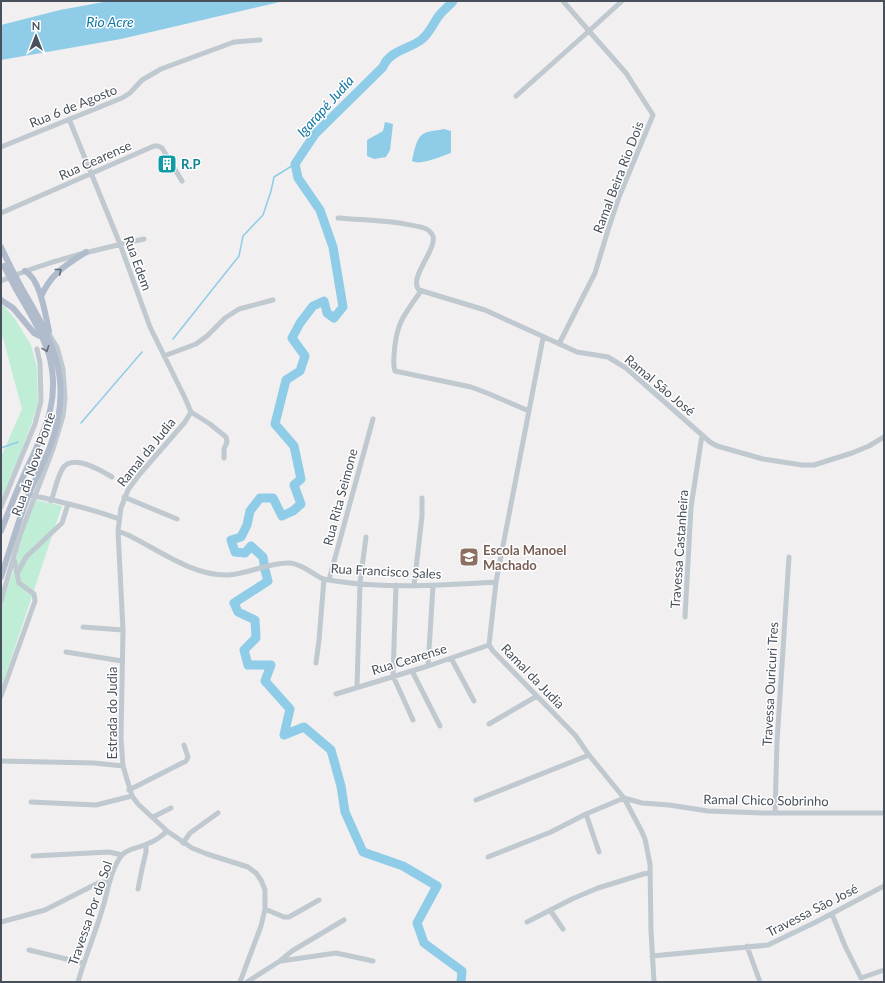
<svg xmlns="http://www.w3.org/2000/svg" width="885" height="983" font-family="Lato,sans-serif">
<rect width="100%" height="100%" fill="#f1efef"/>
<path fill="#bfedd5" d="M1,305L5,307L15,319L31,345L37,368L38,402L31,425L18,459L1,500V457L22,409L3,338L1,336Z
M36,500L62,506L1,689V607L15,565L22,535Z"/>
<path fill="#8ecce8" d="M109,1H284L121,39L1,60V25L60,10Z
M385,122L393,124L390,150L386,157L374,159L367,156V140L383,131Z
M444,129L451,131V153C442,156 420,166 412,161C414,153 416,136 425,133C431,130 438,131 444,129Z"/>
<g fill="none" stroke-linecap="round" stroke-linejoin="round">
<path stroke="#8ecce8" stroke-width="1.5" d="M173,339L239,256L243,236L263,215L271,191L274,177L295,164
M81,423L142,352
M1,448L18,442"/>
<path stroke="#8ecce8" stroke-width="9" d="M453,1C448,7 442,11 438,17C432,26 429,34 421,40C409,49 389,51 383,67L315,134L295,164L298,178L320,210L333,247L343,307L334,318L327,313L324,301L313,306L300,323L292,338L305,356L300,371L286,380L275,424L294,446L301,479L294,485L301,504L293,511L282,516L273,498H260L250,511L247,525L241,537L231,540L235,552L245,553L251,546L263,557L265,570L268,581L234,603L238,612L255,620L256,638L244,650L248,665H271L265,681L290,709L284,735L304,727L331,750L341,786L345,812L363,852L403,866L437,886L417,923L424,943L462,971L461,982"/>
<path stroke="#c0c8d0" stroke-width="5" d="M516,96L589,31L563,1
M69,119L120,244L150,327L185,398L191,412
M1,147L122,98L130,93L142,80L161,69L234,42L260,40
M1,213L154,146H158L162,148L182,181
M338,218C360,220 383,220 405,224C411,225 418,226 424,228C427,229 431,232 433,236C437,250 408,278 419,290L485,310L577,352L608,357L626,368L710,442L717,446L763,459L802,465H814L852,453L869,446L884,437
M1,281C47,261 95,250 144,239
M421,291C403,316 396,324 394,355C394,360 393,366 395,371L471,387L487,393L529,411
M543,338L496,582L489,645L493,651L575,735L589,755L624,798L641,830L645,839L650,864L651,931L654,982
M559,344L595,273L608,230L619,197L653,115L626,73L589,31L622,1
M164,356L196,344L207,336L225,318L239,309L273,300
M191,412L185,422L139,475L128,490L121,508L118,531L123,630L121,738L123,766L132,796L138,804L167,831L192,848L207,854L248,867L256,873L261,880L265,890V909L261,926L240,982
M191,412L210,424L226,437L227,442L224,449V458
M31,495C61,502 90,508 119,519
M124,497L177,519
M51,501C55,491 57,477 63,468C73,453 102,471 112,477
M1,507L35,424L41,401L40,363L37,349
M118,531L128,535C159,550 192,576 228,575C249,574 269,562 290,563C302,564 313,574 323,579C327,580 331,580 335,581C388,589 442,585 496,582
M17,574L26,557L62,523L68,504
M329,580L373,419
M396,585L393,676L413,720
M414,586L422,516V498
M1,601L20,535L53,449L63,416L65,398L63,369L57,347L49,334
M685,617L691,507L702,435
M83,627L123,630
M66,652L122,661
M451,658L474,701
M316,663L319,640L324,579
M428,666L433,586
M412,671L440,726
M357,687L360,583L366,537
M336,694L428,666L489,645
M1,696L35,601L34,594L19,583L14,559
M489,724L537,696
M1,761L94,763L123,766
M129,790L186,761L188,757L184,745
M476,800L589,755
M31,802L96,805L132,796
M775,813L777,742L789,557
M586,814L599,852
M153,817L171,808
M183,843L190,833L218,813
M33,856L109,852L122,855
M488,857L551,832L586,814L624,798L642,803L669,805L708,811L763,813H884
M138,889L142,869L146,852V845
M265,909L284,917H289L319,900
M550,910L563,929
M832,914L845,946L861,978L884,970
M1,922L45,910L98,883L110,881
M527,922L572,899L598,888L650,872
M747,946L760,982
M29,950L83,963
M652,956L768,945L816,922L884,886
M281,961L336,953L373,961
M78,982C85,957 95,934 102,910C108,892 110,870 122,855C128,848 139,848 147,844C155,841 161,837 167,831
M247,982L280,961L292,951L344,920"/>
<path stroke="#b0bbcc" stroke-width="6" d="M1,247L9,264
M25,271C41,280 45,314 49,331
M41,297C50,274 66,265 86,252
M1,300L13,308L34,333L42,337
M1,531C8,513 15,495 23,477C42,435 62,403 49,355C42,332 28,310 16,289
M1,577C10,550 18,521 29,494C36,477 45,461 51,444C74,380 53,341 21,287"/>
<path stroke="#b0bbcc" stroke-width="6" d="M9,264L21,287
M4,266L16,289"/>
</g>
<defs><path id="oneway-chevron" d="M-2-3.5L2.5 0L-2 3.5" fill="none" stroke-width="1.6" stroke-linecap="round" stroke-linejoin="round"/></defs>
<g stroke="#626b77">
<use href="#oneway-chevron" transform="translate(59 271) rotate(-39)"/>
<use href="#oneway-chevron" transform="translate(46 349) rotate(69)"/>
</g>
<defs>
<g id="building-square" transform="scale(1)"><rect x="-9" y="-9" width="18" height="18" rx="4" fill="#0f9aa8" stroke="#fff"/><path d="M-4-6H4V6H1V3H-1V6H-4ZM-2.5-4.3h1.7v1.8h-1.7ZM.8-4.3h1.7v1.8H.8ZM-2.5-1h1.7V.8h-1.7ZM.8-1h1.7V.8H.8Z" fill="#fff"/></g>
<g id="school-square" transform="scale(1)"><rect x="-9" y="-9" width="18" height="18" rx="4" fill="#8d6e63" stroke="#fff"/><path d="M0-5L7-2L0 1L-7-2ZM-4 1L0 2.5L4 1V4Q0 6-4 4Z" fill="#fff"/></g>
</defs>
<g fill-rule="evenodd">
<use href="#building-square" x="167" y="164"/>
<use href="#school-square" x="469" y="557"/>
</g>
<g text-anchor="middle" dominant-baseline="central" stroke-width="3" stroke-linejoin="round" paint-order="stroke">
<g font-size="13" fill="#48505b" stroke="#fff">
<text transform="translate(73 106) rotate(-22)">Rua 6 de Agosto</text>
<text transform="translate(95 160) rotate(-24)">Rua Cearense</text>
<text transform="translate(618 177) rotate(-69)">Ramal Beira Rio Dois</text>
<text transform="translate(138 263) rotate(70)">Rua Edem</text>
<text transform="translate(660 385) rotate(40)">Ramal São José</text>
<text transform="translate(146 452) rotate(-51)">Ramal da Judia</text>
<text transform="translate(33 464) rotate(-71)">Rua da Nova Ponte</text>
<text transform="translate(340 497) rotate(-75)">Rua Rita Seimone</text>
<text transform="translate(679 549) rotate(-86)">Travessa Castanheira</text>
<text transform="translate(386 571) rotate(3)">Rua Francisco Sales</text>
<text transform="translate(409 659) rotate(-17)">Rua Cearense</text>
<text transform="translate(533 676) rotate(46)">Ramal da Judia</text>
<text transform="translate(770 684) rotate(-87)">Travessa Ouricuri Tres</text>
<text transform="translate(112 713) rotate(-90)">Estrada do Judia</text>
<text transform="translate(766 800) rotate(1)">Ramal Chico Sobrinho</text>
<text transform="translate(812 910) rotate(-27)">Travessa São José</text>
<text transform="translate(90 913) rotate(-71)">Travessa Por do Sol</text>
</g>
<g font-size="13" font-weight="bold" fill="#0d838f" stroke="#fff" text-anchor="start">
<text x="181" y="164">R.P</text>
</g>
<g font-size="13" font-weight="bold" fill="#785e54" stroke="#fff" text-anchor="start">
<text x="483" y="550">Escola Manoel<tspan x="483" dy="15">Machado</tspan></text>
</g>
<g font-size="14" font-style="italic" fill="#1377a3" stroke="#fff">
<text x="110" y="21">Rio Acre</text>
<text transform="translate(325 106) rotate(-48)">Igarapé Judia</text>
</g>
</g>
<rect width="885" height="983" fill="none" stroke="#48505b" stroke-width="4"/>
<g transform="translate(36 36)" stroke="#ffffff" stroke-width="3" paint-order="stroke">
<path d="M0-3L7 15L0 10L-7 15Z" fill="#48505b"/>
<text y="-6" font-size="11" font-weight="bold" text-anchor="middle" fill="#48505b">N</text>
</g>
</svg>
